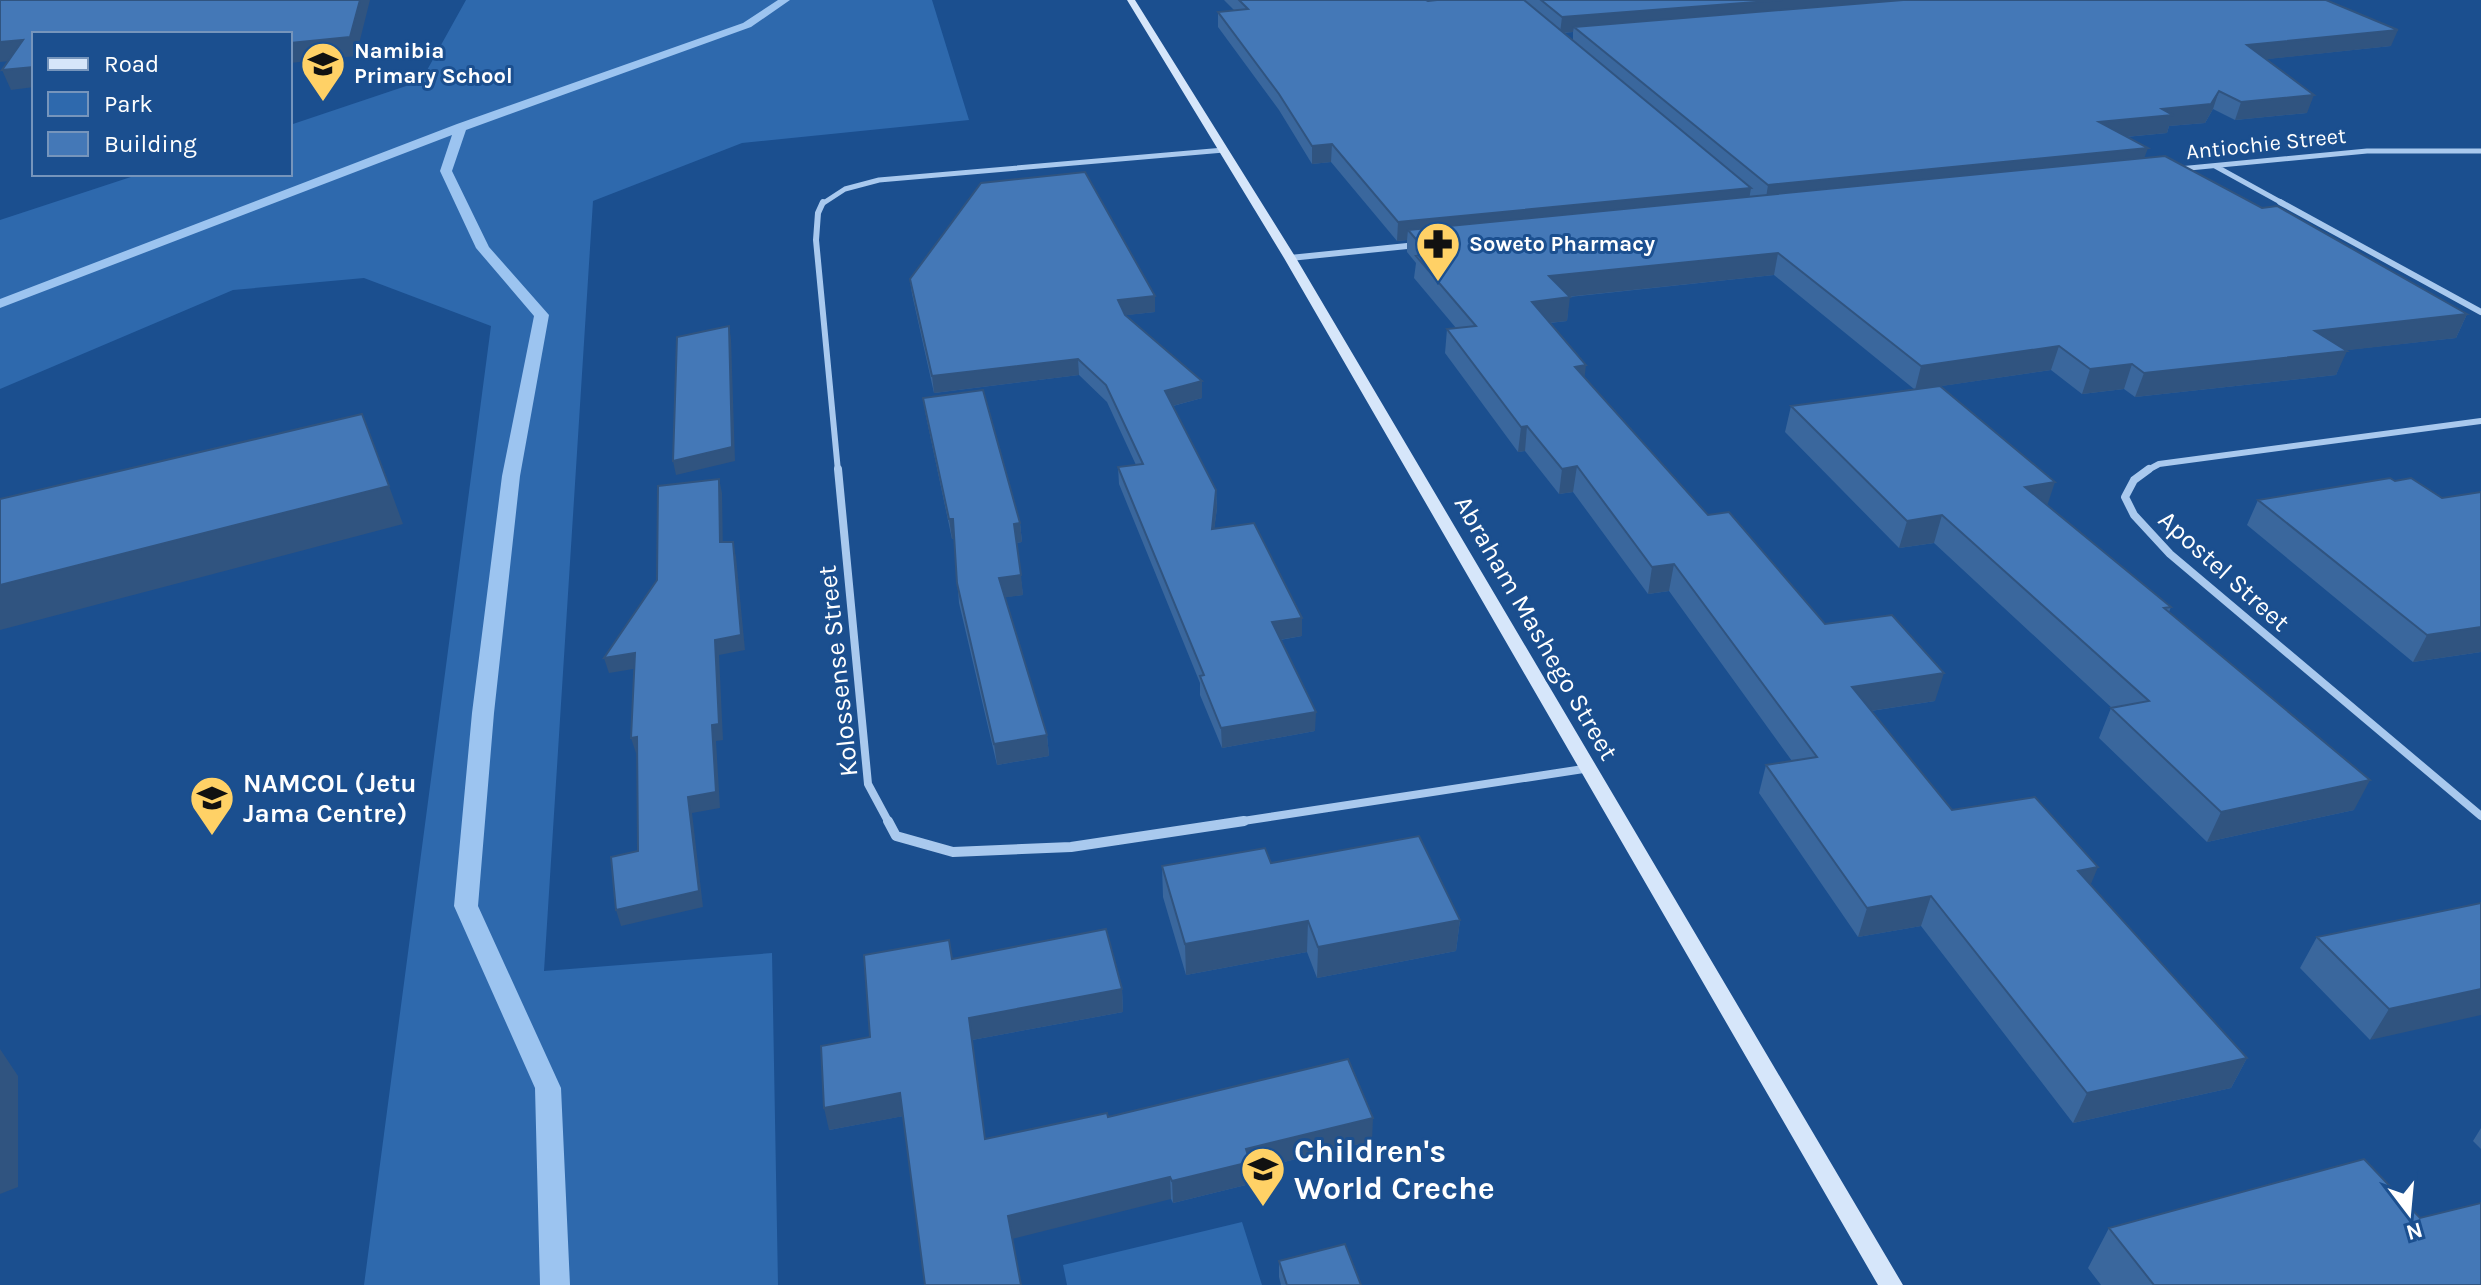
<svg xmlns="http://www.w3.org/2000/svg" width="2481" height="1285" font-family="Karla,sans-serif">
<rect width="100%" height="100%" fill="#1b4f8f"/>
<path fill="#2e69ad" d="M466,0H932L969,120L742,143L593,201L544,971L772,953L778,1285H364L491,326L364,278L233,290L0,389V220L140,174H290V125L421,81Z
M1242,1222L1262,1285H1067L1063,1265Z"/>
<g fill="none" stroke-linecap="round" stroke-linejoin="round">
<path fill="#9cc4f0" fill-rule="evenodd" d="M778,0H790L751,27L466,130L452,171L489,247L549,315L520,476L494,713L478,906L561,1088L570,1285H540L535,1088L454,906L472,713L502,476L534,316L476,248L440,171L452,135L0,308V299L457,124L743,23Z"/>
<path stroke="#a9c9ee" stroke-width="5" d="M2215,166L2284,204
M2179,169L2367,151H2481
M822,204L845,189L879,180L1224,150"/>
<path stroke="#a9c9ee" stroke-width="6" d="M823,202L818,213L816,240L838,471
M2280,202L2481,312
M1290,258L1417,245
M2146,471L2159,464L2481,421"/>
<path stroke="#a9c9ee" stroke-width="8" d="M838,469L868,784L889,823
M2149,469L2134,480L2125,497L2134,515L2170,554L2481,816
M1230,823L1590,768"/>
<path stroke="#a9c9ee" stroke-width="10" d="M888,821L896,836L953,852L1071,847L1244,821"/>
<path fill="#d6e6fa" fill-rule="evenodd" d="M1127,0H1135L1296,258L1903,1285H1878L1284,258Z"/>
</g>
<path fill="#3a679d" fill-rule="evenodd" d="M1224,0H1426L1428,1L1437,0H2326L2391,46L2266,59L2307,113L2235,120L2213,109L2205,123L2169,126L2167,133L2126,137L2144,158L2262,208L2467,314L2456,338L2346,350L2336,375L2135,397L2124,389L2082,394L2051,370L1941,386L2047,505L2171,607L2169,612L2354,810L2207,842L2099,738L2111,708H2112L1934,543L1899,548L1785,432L1791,406L1914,389L1774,275L1569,297L1567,321L1550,323L1585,378L1708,515L1825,624L1935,701L1871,711L1952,810L2091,885L2247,1058L2231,1088L2073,1123L1921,926L1858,937L1759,793L1766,765L1792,761L1669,591L1648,594L1573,492L1559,494L1525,451L1518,452L1445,353L1447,329L1456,328L1414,278L1416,263L1407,252V240L1397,241L1331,162L1312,164L1279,110L1218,27V12L1234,10ZM1573,32V40L1564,33Z
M910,279L1155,296V312L1126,315L1202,381V398L1173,406L1216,490L1217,508L1214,529L1302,618V636L1280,640L1315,731L1222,748L1200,695V683L1119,484L1118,467L1136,465L1107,402L1079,375L934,393L912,294Z
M923,398L1020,523L1022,542L1016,543L1023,595L1005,597L1047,735L1049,756L997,765L959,603L954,538L952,539L926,416Z
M2258,500L2481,652L2413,662L2247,525Z
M1271,863L1460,920L1456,951L1317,978L1307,952L1186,975L1163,897L1162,866Z
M2481,903L2370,1040L2300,968L2317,937Z
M952,959L1122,989L1123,1012L972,1040L985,1139L1108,1117L1372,1141L1250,1170V1184L1173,1203L1171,1199L903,1116L829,1130L870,1037Z
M2481,1128V1149L2473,1141Z
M2109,1228L2481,1285H2101L2088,1268Z
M1279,1261L1361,1285H1281L1279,1277Z"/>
<path fill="#305480" d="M360,0H370L356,56L290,63V43Z
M1782,0H1984L1574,27L1573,32L1560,33L1562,17Z
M2398,30L2391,46L2241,62L2247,45Z
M23,40L31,59L0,62V42Z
M34,67V87L11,90L2,70Z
M2219,91L2213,109L2205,123L2169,126L2167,133L2093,140L2099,122L2162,109Z
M2314,95L2307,113L2235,120L2241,102Z
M1332,144L1331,162L1312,164V146Z
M2148,148L2141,167L1765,204L1768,185Z
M1751,188L1748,206L1408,230L1407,240L1397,241L1398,222Z
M1778,253L1774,275L1547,299L1549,276Z
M1155,296V312L1119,316L1118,300Z
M1570,297L1567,321L1529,325L1532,302Z
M2467,314L2456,338L2305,355L2315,331Z
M729,326L731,339L735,461L676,475L673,461Z
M2059,346L2051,370L1915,390L1921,366Z
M2347,351L2336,375L2135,397L2144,373Z
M1078,359L1079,375L934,393L932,376Z
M2132,364L2124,389L2082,394L2090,369Z
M1586,365L1583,390L1575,367Z
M1202,381V398L1165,408V391Z
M1527,426L1525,451L1518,452L1521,427Z
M1577,466L1573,492L1559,494L1562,469Z
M719,479L722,493L723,556L720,542Z
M2055,482L2046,509L2025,487Z
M389,486L403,524L0,630V585Z
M1216,490L1217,508L1212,547V529Z
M1942,515L1934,543L1899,548L1907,521Z
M949,519H953L955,538L952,539Z
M1020,523L1022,542L1016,543L1014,524Z
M733,542L736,557L745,650L719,655L723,740L716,741L720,808L692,813L703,907L621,926L616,910L688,797L712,725L715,640Z
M1674,564L1669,591L1648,594L1652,567Z
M1021,575L1023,595L1001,598L999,578Z
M1302,618V636L1272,641V622Z
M2481,627V652L2413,662L2427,635Z
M635,653L639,668L609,673L604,658Z
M1944,673L1935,701L1844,715L1852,687Z
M1316,712L1315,731L1222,748L1221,728Z
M1047,735L1049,756L997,765L994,744Z
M637,737L642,752L636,753L631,738Z
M2370,780L2354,810L2207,842L2221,812Z
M2098,867L2086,896L2078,871Z
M1931,896L1921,926L1858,937L1867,908Z
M1460,920L1456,951L1317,978L1318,947Z
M1308,921L1307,952L1186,975L1185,944Z
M1122,989L1123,1012L972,1040L969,1018Z
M2481,989V1015L2370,1040L2389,1009Z
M0,1049L18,1076V1187L0,1194Z
M2247,1058L2231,1088L2073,1123L2087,1093Z
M900,1093L904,1116L829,1130L824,1108Z
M1373,1118L1372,1141L1250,1170V1184L1173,1203L1172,1181L1246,1149Z
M1170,1177L1171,1199L1012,1239L1008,1216Z"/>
<path fill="#4478b7" stroke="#305480" stroke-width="2" d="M0,0H360L350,37L290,43V34H34V67L2,70L23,40L0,42Z
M1239,0H1426L1428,1L1437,0H1524L1751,188L1398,222L1332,144L1312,146L1279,94L1218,12L1248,9Z
M1541,0H1782L1562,17Z
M1903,0H2326L2398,30L2247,45L2314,95L2241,102L2219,91L2211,104L2162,109L2173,115L2099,122L2148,148L1768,185L1574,27Z
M2165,156L2262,208L2277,206L2467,314L2315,331L2347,351L2144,373L2132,364L2090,369L2059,346L1921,366L1778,253L1549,276L1570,297L1532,302L1586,365L1575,367L1708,515L1729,512L1825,624L1892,615L1944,673L1852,687L1952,810L2035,797L2098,867L2078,871L2247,1058L2087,1093L1931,896L1867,908L1766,765L1817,757L1674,564L1652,567L1577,466L1562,469L1527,426L1521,427L1447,329L1476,326L1416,256L1429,254L1408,230Z
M1085,172L1155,296L1118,300L1125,315L1202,381L1165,391L1216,490L1212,529L1254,523L1302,618L1272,622L1316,712L1221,728L1200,676L1204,675L1118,467L1143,464L1106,385L1078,359L932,376L910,279L981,183Z
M729,326L732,447L673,461L677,337Z
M1940,386L2055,482L2025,487L2171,607L2164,608L2370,780L2221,812L2111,708L2149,701L1942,515L1907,521L1791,406Z
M983,390L1020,523L1014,524L1021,575L999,578L1047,735L994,744L957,583L953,519H949L923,398Z
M362,414L389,486L0,585V499Z
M2390,478L2395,481L2411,478L2442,498L2481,492V627L2427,635L2258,500Z
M719,479L720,542H733L741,635L715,640L719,724L712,725L716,792L688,797L699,891L616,910L611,857L638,851L637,737L631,738L635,653L604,658L657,580L658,486Z
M1419,836L1460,920L1318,947L1308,921L1185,944L1162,866L1265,848L1271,863Z
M2481,903V989L2389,1009L2317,937Z
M1106,929L1122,989L969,1018L985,1139L1107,1113L1108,1117L1348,1059L1373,1118L1246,1149L1250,1162L1172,1181L1170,1177L1008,1216L1021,1285H925L900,1093L824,1108L821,1046L870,1037L864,955L949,940L952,959Z
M2364,1159L2420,1218L2481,1203V1285H2154L2109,1228Z
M1345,1244L1361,1285H1287L1279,1261Z"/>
<defs>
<g id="school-pin" transform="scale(2.3)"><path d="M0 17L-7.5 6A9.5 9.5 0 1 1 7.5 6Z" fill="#ffd166" stroke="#1b4f8f"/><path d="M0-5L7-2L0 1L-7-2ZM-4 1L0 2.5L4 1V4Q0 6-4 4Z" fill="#111"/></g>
<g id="pharmacy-pin" transform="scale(2.3)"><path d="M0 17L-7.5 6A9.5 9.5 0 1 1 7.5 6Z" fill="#ffd166" stroke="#1b4f8f"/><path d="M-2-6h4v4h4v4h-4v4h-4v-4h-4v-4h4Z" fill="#111"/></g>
</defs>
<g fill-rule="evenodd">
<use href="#school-pin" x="323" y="64"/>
<use href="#pharmacy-pin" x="1438" y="244"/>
<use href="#school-pin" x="212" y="798"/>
<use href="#school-pin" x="1263" y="1169"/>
</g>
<g text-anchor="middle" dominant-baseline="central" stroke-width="6" stroke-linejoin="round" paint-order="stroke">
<g font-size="22" font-weight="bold" fill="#fff" stroke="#1b4f8f" text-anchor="start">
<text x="354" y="51">Namibia<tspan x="354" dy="25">Primary School</tspan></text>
<text x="1469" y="244">Soweto Pharmacy</text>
</g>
<g font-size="22" fill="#fff" stroke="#1b4f8f">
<text transform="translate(2266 144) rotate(-6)">Antiochie Street</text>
</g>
<g font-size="26" fill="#fff" stroke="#1b4f8f">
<text transform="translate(2224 571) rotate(42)">Apostel Street</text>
<text transform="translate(1536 628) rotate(60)">Abraham Mashego Street</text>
<text transform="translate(838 671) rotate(-96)">Kolossense Street</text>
</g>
<g font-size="26" font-weight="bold" fill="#fff" stroke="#1b4f8f" text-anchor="start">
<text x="243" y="783">NAMCOL (Jetu<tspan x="243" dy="30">Jama Centre)</tspan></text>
</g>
<g font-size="32" font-weight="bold" fill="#fff" stroke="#1b4f8f" text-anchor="start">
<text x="1294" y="1151">Children's<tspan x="1294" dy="37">World Creche</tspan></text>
</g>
</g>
<rect x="32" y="32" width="260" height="144" fill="#1b4f8f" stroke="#7695bc" stroke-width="2"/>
<rect x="48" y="58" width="40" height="12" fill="#d6e6fa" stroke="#7695bc" stroke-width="2"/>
<text x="104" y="72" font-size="24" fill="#ffffff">Road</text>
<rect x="48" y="92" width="40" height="24" fill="#2e69ad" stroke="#7695bc" stroke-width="2"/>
<text x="104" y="112" font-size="24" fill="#ffffff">Park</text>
<rect x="48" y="132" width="40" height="24" fill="#4478b7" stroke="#7695bc" stroke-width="2"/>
<text x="104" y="152" font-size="24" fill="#ffffff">Building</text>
<g transform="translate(2409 1213) rotate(164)" stroke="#1b4f8f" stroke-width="6" paint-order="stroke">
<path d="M0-6L14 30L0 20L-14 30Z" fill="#ffffff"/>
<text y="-12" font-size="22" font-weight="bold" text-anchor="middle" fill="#ffffff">N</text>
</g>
</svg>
